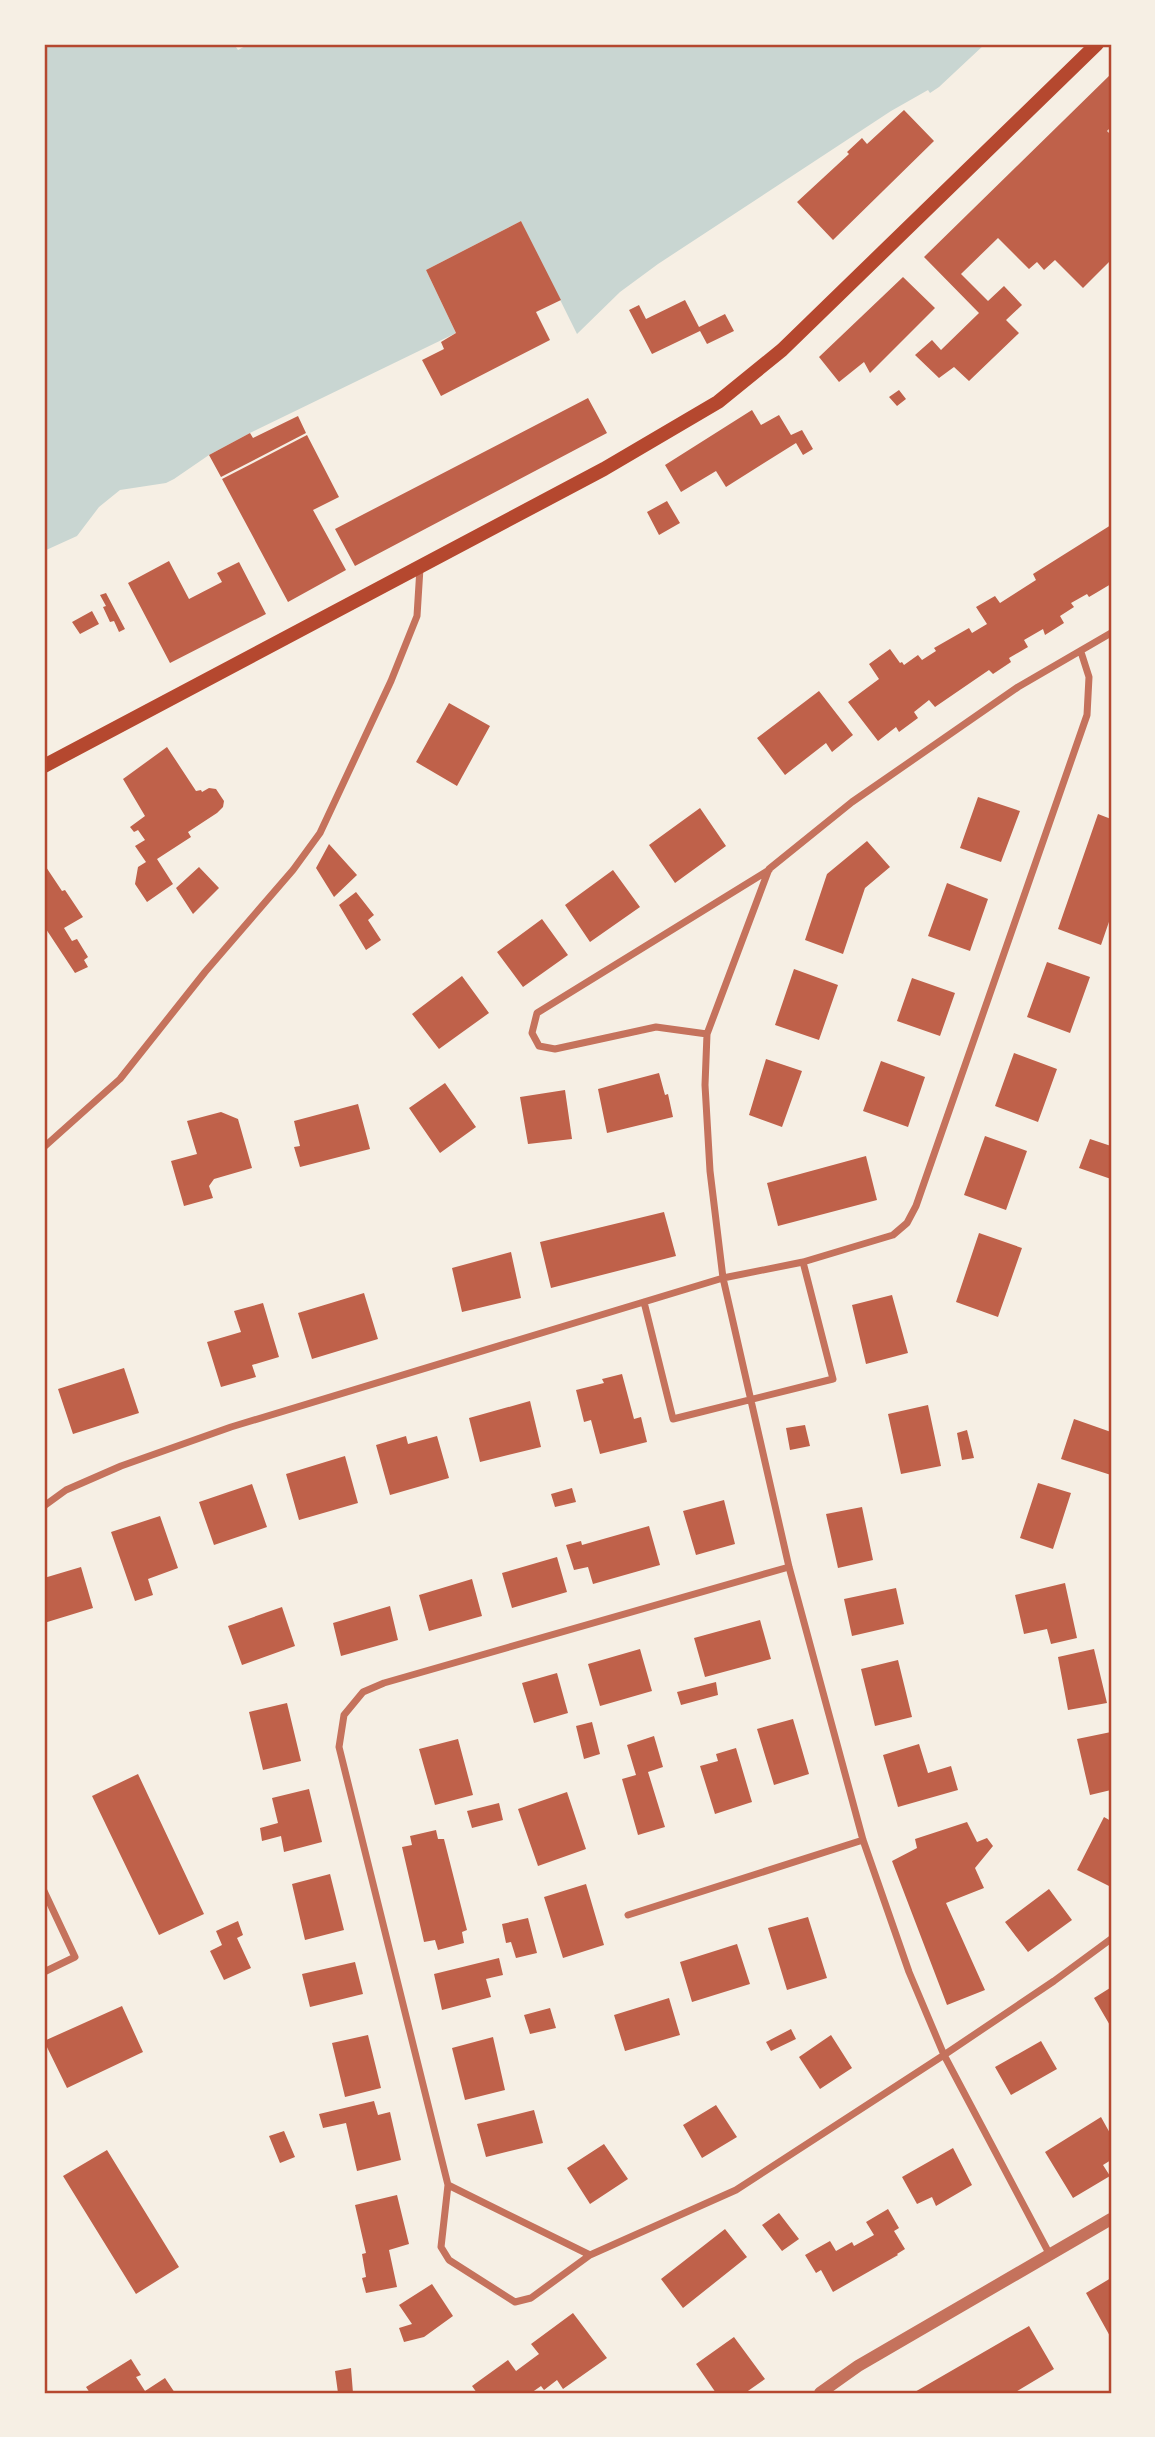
<svg xmlns="http://www.w3.org/2000/svg" width="1155" height="2437" font-family="'Zilla Slab',serif">
<rect width="100%" height="100%" fill="#f6efe4"/>
<path fill="#c9d6d2" d="M44,44H234L238,50L249,44H985L939,87L930,93L928,90L891,111L658,264L620,292L577,334L521,221L426,270L456,333L250,433L209,455L174,479L166,483L120,490L99,507L77,536L44,551Z"/>
<path fill="#bf614a" d="M1111,74V127L1107,131L1111,135V260L1083,288L1055,260L1044,270L1037,262L1029,269L998,238L961,274L988,301L1004,286L1022,305L1006,320L1019,333L969,381L954,367L939,378L915,355L932,340L941,350L979,313L924,257Z
M904,110L934,141L833,240L797,202L849,154L847,152L862,138L867,144Z
M521,221L561,300L536,312L550,340L441,396L422,360L444,349L441,342L456,333L426,270Z
M903,277L935,308L870,373L864,362L839,382L819,357Z
M685,300L699,327L725,314L734,331L707,344L700,331L652,354L629,310L639,305L646,319Z
M899,390L906,399L897,406L889,397Z
M588,398L607,433L355,566L335,529Z
M752,410L761,425L779,415L791,435L802,430L813,449L803,455L796,443L726,487L716,471L681,492L665,465Z
M298,416L306,433L221,477L209,455L250,433L253,438Z
M307,435L339,497L313,510L346,570L288,602L222,479Z
M667,501L680,523L659,535L647,512Z
M1111,525V584L1089,597L1087,594L1071,603L1074,607L1060,616L1064,623L1045,635L1043,629L1024,640L1028,647L1009,658L1011,662L993,674L989,670L935,707L929,700L914,712L918,718L899,732L896,727L878,741L848,702L879,679L869,664L890,649L900,663L902,662L904,665L918,655L922,660L936,651L934,648L969,628L972,633L987,624L976,607L995,596L1000,603L1036,580L1033,574Z
M169,561L189,599L222,582L217,573L239,562L266,614L170,663L128,583Z
M106,593L125,629L119,632L114,621L110,622L103,607L106,606L100,595Z
M92,611L99,624L80,634L72,622Z
M819,691L853,735L832,752L826,743L785,775L757,738Z
M449,703L490,726L457,786L416,762Z
M167,747L196,791L201,790L202,792L209,788L216,789L224,801L223,807L217,813L188,832L191,837L157,859L173,884L147,902L135,884L138,867L146,862L135,846L145,840L138,830L134,832L130,827L145,816L123,779Z
M978,797L1020,811L1001,862L960,848Z
M700,808L726,846L675,883L649,845Z
M1098,814L1111,819V916L1101,945L1058,929Z
M867,841L890,867L865,888L843,954L805,940L827,874Z
M329,844L357,875L334,897L316,868Z
M44,864L62,891L65,890L83,917L64,928L72,941L77,939L88,957L84,960L88,967L75,973L44,926Z
M199,867L219,888L193,914L176,888Z
M613,870L640,907L590,942L565,905Z
M947,883L988,899L970,951L928,936Z
M356,892L374,915L368,920L381,940L366,950L339,905Z
M542,919L568,955L523,987L497,952Z
M1047,962L1090,977L1070,1033L1027,1017Z
M794,969L838,985L819,1040L775,1025Z
M462,976L489,1013L439,1049L412,1014Z
M912,978L955,993L940,1036L897,1021Z
M1014,1053L1057,1069L1038,1122L995,1106Z
M766,1059L802,1071L782,1127L749,1115Z
M881,1061L925,1077L908,1127L863,1111Z
M659,1073L665,1095L668,1094L673,1117L607,1133L598,1089Z
M445,1083L476,1127L440,1153L409,1108Z
M565,1090L572,1139L528,1144L520,1097Z
M358,1104L370,1149L300,1167L294,1147L300,1146L294,1121Z
M221,1112L238,1119L252,1168L214,1179L209,1186L213,1198L184,1206L171,1161L197,1154L187,1121Z
M985,1136L1027,1151L1006,1210L964,1195Z
M1090,1139L1111,1146V1179L1079,1168Z
M866,1156L877,1200L778,1226L767,1183Z
M664,1212L676,1256L551,1288L540,1242Z
M979,1233L1022,1248L998,1317L956,1302Z
M511,1252L521,1298L462,1312L452,1268Z
M364,1293L378,1339L312,1359L298,1313Z
M892,1295L908,1353L866,1364L852,1305Z
M263,1303L279,1357L252,1365L256,1377L221,1387L207,1342L241,1332L234,1311Z
M124,1368L139,1413L73,1434L58,1389Z
M622,1374L634,1419L641,1417L647,1442L600,1454L591,1420L584,1422L576,1390L604,1383L602,1379Z
M530,1401L541,1447L480,1462L469,1418Z
M928,1405L941,1466L901,1474L888,1414Z
M1074,1419L1111,1432V1475L1061,1459Z
M805,1425L810,1446L790,1450L786,1428Z
M967,1430L974,1458L962,1460L957,1433Z
M406,1436L408,1444L437,1436L449,1478L390,1495L376,1445Z
M345,1456L358,1503L299,1520L286,1474Z
M1038,1483L1071,1493L1053,1549L1020,1538Z
M252,1484L267,1527L214,1545L199,1502Z
M572,1488L576,1502L555,1507L551,1494Z
M724,1500L735,1544L696,1555L683,1511Z
M862,1507L873,1560L838,1568L826,1514Z
M160,1516L178,1568L148,1579L153,1595L135,1601L111,1532Z
M649,1526L660,1565L593,1584L588,1567L574,1570L566,1545L581,1541L582,1545Z
M557,1557L567,1592L512,1608L502,1573Z
M81,1567L93,1608L44,1623V1578Z
M472,1579L482,1616L429,1631L419,1595Z
M1065,1583L1077,1638L1051,1644L1047,1629L1024,1634L1015,1595Z
M896,1588L904,1624L852,1636L844,1599Z
M390,1606L398,1640L341,1656L333,1623Z
M282,1607L295,1646L242,1665L228,1626Z
M760,1620L771,1659L705,1677L694,1638Z
M640,1649L652,1691L600,1706L588,1664Z
M1094,1649L1107,1703L1068,1710L1058,1657Z
M898,1660L912,1717L875,1726L861,1669Z
M557,1673L568,1713L534,1723L522,1683Z
M716,1682L718,1695L681,1705L677,1692Z
M287,1703L301,1761L263,1770L249,1712Z
M793,1719L809,1774L774,1785L757,1729Z
M592,1722L600,1754L584,1759L576,1726Z
M1111,1732V1790L1090,1795L1077,1739Z
M654,1736L663,1767L648,1772L665,1827L638,1835L622,1779L636,1775L627,1745Z
M458,1739L473,1795L435,1805L419,1749Z
M919,1744L928,1773L951,1766L958,1790L898,1807L883,1755Z
M736,1748L752,1802L715,1814L700,1766L718,1761L716,1754Z
M138,1774L204,1914L159,1935L92,1796Z
M309,1789L322,1842L284,1852L281,1836L262,1841L260,1828L278,1823L272,1798Z
M567,1792L586,1849L538,1866L518,1809Z
M499,1803L503,1820L472,1828L467,1811Z
M1104,1817L1111,1821V1887L1077,1870Z
M967,1822L977,1842L987,1838L993,1846L975,1868L984,1888L946,1903L985,1990L947,2005L892,1861L917,1848L915,1839Z
M436,1830L438,1839H444L467,1930L462,1932L464,1943L438,1950L435,1940L424,1942L402,1847L412,1845L410,1836Z
M330,1874L344,1930L305,1940L292,1884Z
M586,1884L604,1945L563,1958L544,1897Z
M1049,1889L1072,1920L1028,1952L1005,1922Z
M808,1917L827,1978L787,1990L768,1928Z
M528,1918L537,1953L516,1958L511,1942L506,1943L502,1924Z
M238,1921L243,1935L237,1938L251,1968L224,1980L210,1951L222,1945L216,1931Z
M737,1944L750,1984L692,2002L680,1962Z
M499,1958L503,1975L486,1979L491,1997L442,2010L434,1974Z
M355,1962L363,1994L310,2007L302,1974Z
M1110,1988L1111,1990V2027L1094,1998Z
M669,1998L680,2035L625,2051L614,2015Z
M122,2006L143,2052L67,2088L44,2041Z
M550,2008L556,2028L530,2034L524,2015Z
M791,2029L796,2039L771,2051L766,2042Z
M368,2035L381,2088L345,2097L332,2043Z
M831,2035L852,2068L820,2089L799,2057Z
M493,2037L505,2090L465,2100L452,2048Z
M1041,2041L1057,2069L1011,2095L995,2067Z
M374,2101L378,2115L390,2112L401,2160L357,2171L346,2123L323,2128L319,2114Z
M716,2105L737,2137L702,2158L683,2125Z
M534,2110L543,2143L486,2157L477,2124Z
M1101,2117L1111,2135V2160L1103,2165L1110,2176L1073,2198L1045,2152Z
M284,2131L295,2157L280,2163L269,2136Z
M604,2144L628,2179L590,2204L567,2168Z
M953,2148L972,2185L936,2206L932,2197L917,2204L902,2177Z
M107,2150L179,2267L136,2294L63,2176Z
M397,2195L409,2244L389,2250L397,2287L366,2293L362,2278L366,2277L362,2254L366,2253L355,2205Z
M888,2209L899,2228L894,2231L905,2249L897,2254L898,2255L833,2292L821,2270L816,2273L805,2255L830,2241L836,2251L852,2242L854,2246L874,2235L866,2222Z
M779,2213L799,2239L782,2251L762,2225Z
M725,2229L747,2257L683,2308L661,2279Z
M1111,2278V2338L1086,2293Z
M432,2284L453,2316L424,2337L404,2342L399,2328L412,2324L399,2305Z
M573,2313L607,2358L563,2389L557,2380L544,2390L541,2386L531,2393H477L472,2386L508,2360L516,2371L539,2354L531,2344Z
M1029,2326L1054,2369L1014,2393H913Z
M734,2337L765,2379L745,2393H716L696,2364Z
M131,2359L141,2375L136,2377L145,2391L165,2378L175,2393H90L86,2387Z
M351,2368L353,2393H338L335,2371Z"/>
<g fill="none" stroke-linecap="round" stroke-linejoin="round">
<path stroke="#c5725c" stroke-width="7" d="M707,1034L656,1027L555,1049L539,1046L532,1033L537,1013L769,870
M44,1147L120,1079L205,972L293,870L320,833L391,681L417,616L420,568
M644,1302L673,1419L833,1379L803,1262
M44,1506L66,1490L121,1466L231,1427L723,1278L803,1262L893,1235L907,1223L916,1206L1087,715L1089,677L1081,652
M44,1891L75,1957L44,1972
M628,1915L863,1840
M448,2185L339,1747L344,1715L363,1692L384,1683L789,1567
M590,2255L448,2185L441,2247L449,2260L515,2302L531,2298L590,2255L736,2190L944,2055L1054,1981L1111,1939
M1050,2255L944,2055L909,1972L863,1840L789,1567L723,1278L710,1171L705,1085L707,1034L769,869L852,802L1018,687L1111,633"/>
<path stroke="#c5725c" stroke-width="12" d="M820,2393L858,2366L1111,2219"/>
<path stroke="#b5482f" stroke-width="14" d="M44,766L604,469L718,402L782,350L1097,44"/>
</g>
<rect width="1155" height="2437" fill="none" stroke="#f6efe4" stroke-width="91"/>
<rect x="46" y="46" width="1064" height="2346" fill="none" stroke="#b5482f" stroke-width="2.5"/>
</svg>
